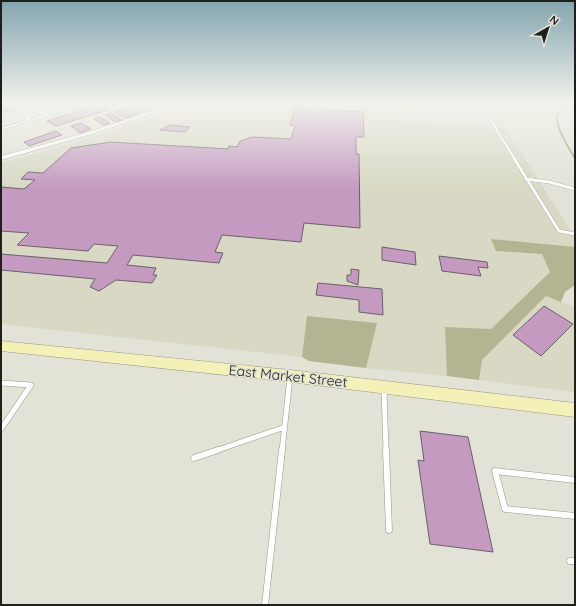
<svg xmlns="http://www.w3.org/2000/svg" width="576" height="606" font-family="Quicksand,sans-serif">
<rect width="100%" height="100%" fill="#e2e2d6"/>
<path fill="#d8d8c5" d="M193,103H415L401,112L403,121L505,128L575,237V247L492,239L496,251L542,254L550,272L491,329L445,327L447,376L366,368L376,323L307,316L302,357L1,324V163L86,139Z
M546,296L575,307V392L479,380L482,360Z"/>
<path fill="#b4b392" d="M491,239L575,247V285L565,292L561,302L546,296L482,360L479,380L447,376L445,327L491,329L550,272L542,254L496,251Z
M307,316L377,323L366,368L309,361L302,357Z"/>
<g fill="none" stroke-linecap="round" stroke-linejoin="round">
<path stroke="#8d8b55" stroke-width="1.5" d="M565,103L566,106C563,109 558,111 557,115C554,125 569,148 574,157"/>
</g>
<path fill="#c49ac1" stroke="#6a6169" d="M1,103H14L19,108L1,113Z
M143,103H156L160,105L126,118L115,112Z
M99,105L107,110L56,126L47,121Z
M295,108L363,112L364,137H356V154H359L360,228L304,223L301,242L222,235L215,252L223,253L219,263L133,255L127,265L156,268L153,275H157L152,283L116,280L99,291L90,287L95,279L1,270V254L107,263L118,246L94,244L88,251L17,245L29,233L1,231V187L24,189L35,180L21,179L28,172L43,173L71,148L111,142L228,149L229,146L237,147L240,141L252,137L291,139L295,126L290,125Z
M111,113L122,120L115,122L105,115Z
M100,117L110,123L104,125L94,119Z
M81,123L91,129L80,133L71,126Z
M170,125L190,127L185,132L160,130Z
M56,131L62,135L29,146L24,142Z
M382,247L415,252L416,265L382,260Z
M439,256L487,262L488,268L478,267L481,276L442,271Z
M351,269L359,270L358,285L347,281V275H351Z
M318,283L382,289L383,315L359,312V300L316,295Z
M544,306L573,324L541,356L513,335Z
M420,431L468,437L493,552L430,544L418,460L424,461Z"/>
<g fill="none" stroke-linecap="round" stroke-linejoin="round">
<g stroke="#97978c" stroke-width="3">
<path id="service-far3" d="M480,103L516,161
M43,117L50,110L65,103
M27,121L30,113L40,103"/>
</g>
<g stroke="#97978c" stroke-width="3.5">
<path id="service-far2" d="M515,160L559,231L575,234
M526,179L549,182L575,189"/>
</g>
<g stroke="#97978c" stroke-width="6">
<path id="service-far1" d="M1,383L31,385L1,429
M384,390L386,451
M215,451L285,427
M282,451L290,377"/>
</g>
<g stroke="#97978c" stroke-width="7">
<path id="service" d="M386,450L389,530
M194,458L218,450
M575,480L495,471L505,509L575,516
M570,561H575
M265,605L282,450"/>
</g>
<g stroke="#97978c" stroke-width="1">
<path id="minor" d="M84,103H90L1,130V128Z"/>
</g>
<g stroke="#97978c" stroke-width="1">
<path id="tertiary" d="M177,103H185L89,135L1,160V156L85,133Z"/>
</g>
<g stroke="#97978c" stroke-width="1">
<path id="secondary" d="M1,341L290,370L575,403V417L290,382L1,351Z"/>
</g>
<use href="#service-far3" stroke="#fff" stroke-width="2.5"/>
<use href="#service-far2" stroke="#fff" stroke-width="3"/>
<use href="#service-far1" stroke="#fff" stroke-width="5"/>
<use href="#service" stroke="#fff" stroke-width="6"/>
<use href="#minor" fill="#fff" fill-rule="evenodd"/>
<use href="#tertiary" fill="#fff" fill-rule="evenodd"/>
<use href="#secondary" fill="#f4f1b8" fill-rule="evenodd"/>
</g>
<linearGradient id="sky" x2="0" y2="1"><stop stop-color="#83a4ad"/><stop offset="0.55" stop-color="#f2f2ed"/><stop offset="1" stop-color="#f2f2ed" stop-opacity="0"/></linearGradient>
<rect width="576" height="188" fill="url(#sky)"/>
<g text-anchor="middle" dominant-baseline="central" stroke-width="3" stroke-linejoin="round" paint-order="stroke">
<g font-size="14" fill="#1f1f1b" stroke="#e2e2d6">
<text transform="translate(288 376) rotate(6)">East Market Street</text>
</g>
</g>
<rect width="576" height="606" fill="none" stroke="#1f1f1b" stroke-width="4"/>
<g transform="translate(548 28) rotate(39)" stroke="#e2e2d6" stroke-width="3" paint-order="stroke">
<path d="M0-3L7 15L0 10L-7 15Z" fill="#1f1f1b"/>
<text y="-6" font-size="11" font-weight="bold" text-anchor="middle" fill="#1f1f1b">N</text>
</g>
</svg>
